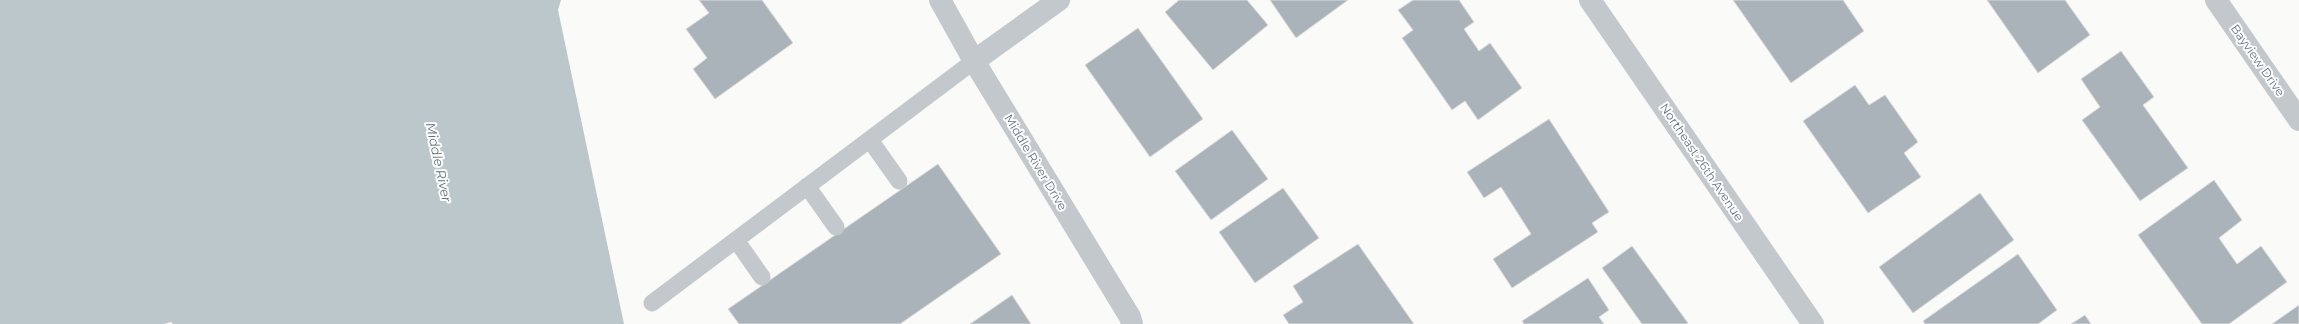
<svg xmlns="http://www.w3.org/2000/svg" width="2299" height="324" font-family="Montserrat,sans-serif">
<rect width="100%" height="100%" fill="#fafaf8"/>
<path fill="#bbc7cb" d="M0,0H561L558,10L624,324H173L171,322L164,324H0Z"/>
<path fill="#aab3b9" stroke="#dcdcda" d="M699,0H762L793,43L715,99L693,69L707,58L686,29L709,13Z
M1179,0H1247L1268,25L1213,70L1165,12Z
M1270,0H1348L1296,38Z
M1413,0H1459L1474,22L1464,29L1479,51L1490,43L1522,88L1478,120L1465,101L1452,110L1402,38L1413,30L1398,10Z
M1733,0H1843L1864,31L1791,83Z
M1987,0H2065L2090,35L2038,73Z
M1138,28L1203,119L1150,157L1085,65Z
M2121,51L2154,97L2143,105L2188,168L2140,201L2082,120L2100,107L2081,79Z
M1855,85L1869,105L1885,95L1918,142L1904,153L1921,177L1868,213L1803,121Z
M1549,119L1609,212L1592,223L1598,232L1512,288L1493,259L1531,234L1501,187L1484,198L1467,172Z
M1232,130L1268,179L1211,220L1175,171Z
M938,164L1001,254L900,324H739L728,309Z
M2214,180L2242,220L2219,238L2237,264L2261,246L2287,282L2229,324H2202L2138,235Z
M1283,188L1319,238L1255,283L1219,232Z
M1980,193L2014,240L1913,313L1879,267Z
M1358,244L1414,324H1289L1283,315L1303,302L1293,286Z
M1632,246L1688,323L1686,324H1642L1602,268Z
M2018,254L2057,310L2038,324H1925L1923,321Z
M1588,278L1609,310L1599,317L1604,324H1524L1522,321Z
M1012,295L1031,324H970Z
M2299,305V324H2272Z
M2085,315L2091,324H2071Z"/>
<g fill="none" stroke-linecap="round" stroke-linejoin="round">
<path stroke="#c3c8cc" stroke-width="17" d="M870,140L899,181
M807,186L836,227
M736,240L762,277
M652,303L974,61"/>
<path stroke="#c3c8cc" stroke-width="22" d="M940,0L974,61L1130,317L1132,324
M1590,0L1813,324
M974,61L1059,0"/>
<path stroke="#c3c8cc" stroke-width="22" d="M2216,0L2299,120"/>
</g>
<g text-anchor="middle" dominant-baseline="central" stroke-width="4" stroke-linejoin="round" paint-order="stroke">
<g font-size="12" fill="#657683" stroke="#fff">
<text transform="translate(2258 60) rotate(55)">Bayview Drive</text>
<text transform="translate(1036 162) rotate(59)">Middle River Drive</text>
<text transform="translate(1702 162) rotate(56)">Northeast 26th Avenue</text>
</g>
<g font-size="13" font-style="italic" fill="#60757c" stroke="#fff">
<text transform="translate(439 162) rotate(78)">Middle River</text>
</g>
</g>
</svg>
